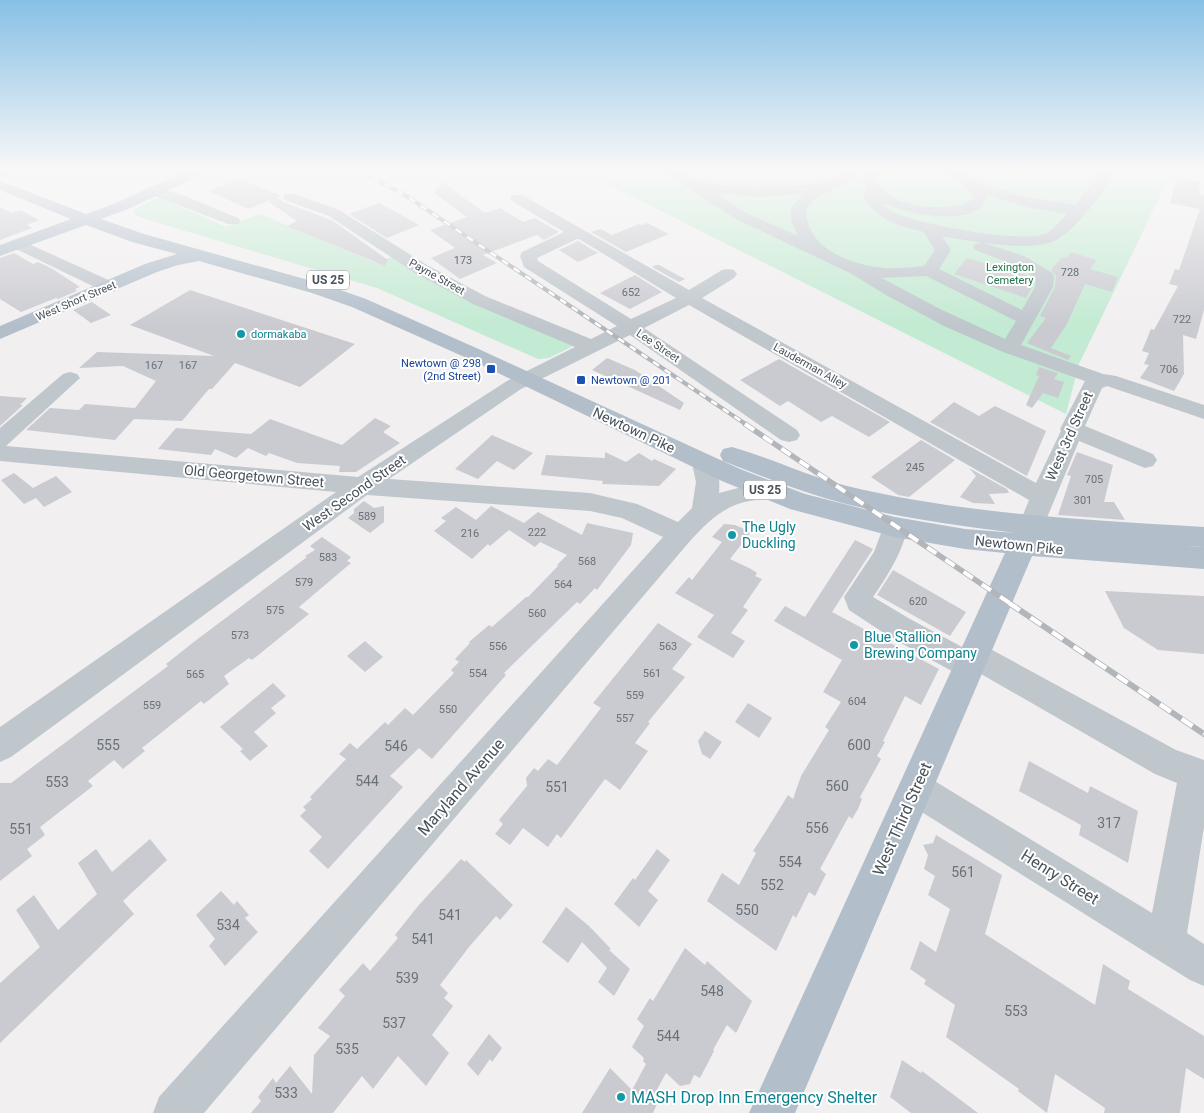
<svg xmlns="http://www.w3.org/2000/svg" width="1204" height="1113" font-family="Roboto,sans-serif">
<rect width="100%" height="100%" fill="#f1efef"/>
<path fill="#c3ead2" d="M514,171H1172L1079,364L1066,414L595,178L531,175Z
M160,197L226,227L260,214L376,263L392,257L573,346L549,358L538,359L377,288L139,217L134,214L133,211L135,209Z"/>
<path fill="#cacbd1" d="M1177,177L1200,182L1199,194L1204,195V310L1196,339L1183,335L1184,374L1174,391L1140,378L1149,365L1144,364L1149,353L1142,351L1151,329L1154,330L1178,286L1169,284L1175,269L1179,270L1200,209L1170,203Z
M240,179L281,196L277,197L284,202L333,221L388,260L385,266L287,226L297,221L269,202L270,200L249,209L208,191Z
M442,182L485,213L500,208L523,222L535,218L559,232L544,240L537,235L483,255L497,263L460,279L431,258L455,248L430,230L467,217L434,193Z
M379,203L396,212L419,225L387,238L349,214Z
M0,207L11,213L20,210L39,220L27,225L32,228L0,240Z
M647,223L669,234L626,252L591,232L601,229L612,235L639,224L642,225Z
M578,241L598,253L578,262L559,250Z
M1071,252L1097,260L1090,269L1118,277L1112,292L1085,284L1067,324L1051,348L1071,356L1068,360L1027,343L1046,318L1040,316L1055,287L1056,276L1051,270L1062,257L1066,258Z
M14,253L33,264L38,262L51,268L80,287L75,289L77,291L58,299L56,298L21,312L0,299V258Z
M967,258L1027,275L1034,279L1033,286L1026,298L954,274Z
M656,265H659L685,279L679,282L652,267Z
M635,275L662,292L630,309L600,293Z
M190,290L355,344L300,387L235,363L212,389H209L182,421L134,419L115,440L26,430L50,408L79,410L85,404L135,408L156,381L123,366L79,368L97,352L214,356L130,325Z
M92,302L111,315L91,323L73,310Z
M607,358L635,370L684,403L680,410L592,370Z
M779,359L890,422L869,437L832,416L821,422L788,401L780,406L740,380Z
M1039,367L1058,373L1054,379L1064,382L1058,398L1043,393L1032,408L1026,405L1039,376L1036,375Z
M0,396L27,398L20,405H23L0,426Z
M954,402L979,416L995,406L1046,431L1027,476L930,422Z
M375,418L391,426L383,432L400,443L356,472H339L340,466L297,463L269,453L266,456L248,448L236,458L215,449L211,455L158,449L176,428L251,434L270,419L342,445Z
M492,435L533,453L514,470L497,461L478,479L455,469Z
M921,440L955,460L909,497L898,495L871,477Z
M605,452L626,462L639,453L652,461L654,459L676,469L659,486L602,484L603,481L541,475L546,455L605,458Z
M1077,452L1113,465L1104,502H1114L1125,520L1058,515L1071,476L1067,475Z
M969,468L1007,489L1009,493L989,494L995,504L973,503L960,497L976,476Z
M14,473L33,488L56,476L72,492L44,507L36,498L24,504L1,480Z
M364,501L374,508L384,506V522L370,533L348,518L354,513V509Z
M491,506L524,523L538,512L582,535L587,523L633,533L631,545L597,590L595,588L580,604L577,602L504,673L506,675L432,759L419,748L390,776L403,787L328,869L309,851L322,837L300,816L306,810L303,807L312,799L310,797L346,759L339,754L350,743L357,749L385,722L388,725L405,708L413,715L454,673L451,670L459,662L455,659L470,643L469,642L489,625L492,627L526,597H528L558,566L557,565L567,555L540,542L535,547L509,530L490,546L488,544L472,559L434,531L446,521L441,518L456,507L476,520Z
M724,524L735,525L751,532L730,559L751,569L757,573L755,576L762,579L743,607L748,610L731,633L745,641L733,658L697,637L714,615L675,593L689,577L692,580L722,542L712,537Z
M322,537L351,557L347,561L351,563L299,607L309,614L252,660L249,658L224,676L229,684L204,704L201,701L142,748L145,751L123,769L114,760L88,781L93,786L40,827L45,835L27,849L32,856L0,881V783H11L168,666L166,664L195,641L307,557L305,556L315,550L310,546Z
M855,540L873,549L832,612L939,669L921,705L905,696L883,741L885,742L877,756L881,759L860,797L862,799L858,809L852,819L849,816L820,869L826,874L815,896L809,892L796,918L793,915L776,951L707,901L722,873L739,885L756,853L753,851L766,831L788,795L793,799L801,776L829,730L825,727L841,702L823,692L842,660L774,621L785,606L805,617Z
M893,570L966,612L950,636L877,595Z
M1105,591L1204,596V654L1158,650L1124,628Z
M658,623L692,644L672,669L685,677L648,722L650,723L635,743L648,751L620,790L605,779L561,838L557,834L548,847L523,828L510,845L495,834L503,824L499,820L527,786L526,778L534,768L538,771L548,759L557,765L601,708L593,703Z
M365,641L383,657L365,672L347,656Z
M273,683L286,696L271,708L276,713L254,732L268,746L250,761L240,751L243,749L220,727Z
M748,703L772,718L759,738L735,722Z
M705,731L722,742L710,759L702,754L698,741Z
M1029,761L1088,793L1090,786L1138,811L1128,863L1079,835L1081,825L1019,791Z
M936,835L1002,875L985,934L1095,1005L1103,964L1130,981L1128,989L1204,1036V1079L1186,1068L1180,1113H1104L1105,1108L1055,1074L1047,1113L1018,1091L1019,1089L946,1037L955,1005L924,984L926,980L910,969L920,941L936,952L950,909L928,895L935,876L924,869L928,855L923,845L933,843Z
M150,839L167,860L123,901L134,914L0,1043V983L40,947L16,910L34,895L58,930L97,894L78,863L96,849L112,872Z
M657,849L670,860L648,891L658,900L639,927L614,904L633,878L635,880Z
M461,859L465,862L466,860L513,905L500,920L496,916L469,947L440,985L448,993L444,998L453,1006L432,1035L449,1053L426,1086L398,1056L373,1089L362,1076L333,1113H251L261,1101L258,1097L273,1078L276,1083L290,1066L312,1094L314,1055L330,1036L318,1028L345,996L339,990L363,963L370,971L398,938L395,935L418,906Z
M221,891L234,905L237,901L249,915L245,918L258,932L225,966L209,946L215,939L196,915Z
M566,907L589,926L611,949L609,950L630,969L614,996L598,982L607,968L582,942L568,963L542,942Z
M685,948L705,965L707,961L752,1001L736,1033L727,1025L713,1050L714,1051L700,1078L694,1075L690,1084L680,1086L666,1073L652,1099L657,1104L653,1113H582L610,1068L632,1090L646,1064L643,1061L644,1058L632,1047L644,1026L637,1019L650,998L653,1001Z
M489,1034L502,1048L492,1062L490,1059L478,1076L467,1064Z
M902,1060L921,1073L922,1071L978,1113H911L890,1097Z"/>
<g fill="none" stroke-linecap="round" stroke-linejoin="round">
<path fill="#bfc6cc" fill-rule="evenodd" d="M0,171H18L6,177L1,176Z
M662,171H679L694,179L717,185L759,188L818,184L831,180L846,171H864L847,183L816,198L806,209C806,249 851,265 885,268C898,269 911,267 924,266L935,250L924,232C899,226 876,220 863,196L866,190L862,178L868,171H884L876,179C885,208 949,214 972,200L973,196L965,186L941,171H960L978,182L1020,196L1075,205L1102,171H1117C1102,192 1078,229 1056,240C1032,253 969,241 942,236L951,250L939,269L1022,310L1035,287L1036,278L1012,264L975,250L973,247L975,244L981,242L1024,256L1051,272L1054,276L1053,287L1021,345L1103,374L1116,376L1204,405V419L1107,386L1102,388L1085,426L1153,454L1157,460L1153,466L1145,468L1079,441L1041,532L1032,534L1023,532L1019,525L1029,500L689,305L644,328L797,430L800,435L797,440L789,442L781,440L630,335L521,389L389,479L590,493L637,504L678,522L692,508L696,482L692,463L696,457L704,455L712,457C719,468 720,481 719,493L765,481L774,484L777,490L774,496C762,500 750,500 738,504C718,511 704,526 690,541L204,1113H153L159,1097L663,537L622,518L590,511L367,495L11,757L0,762V727L336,492L0,461V428L63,374L70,372L77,374L80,378L6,446L358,477L507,381L575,347L473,304L415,273L329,216L285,200L283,197L285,194H295L339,210L427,265L485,296L591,339L617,326L524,267L520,256L522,252L564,232L512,201L510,198L512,195H522L689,290L722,270L728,269L734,270L737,274L734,278L702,298L1036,483L1061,431L1060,429L1085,381L1003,352L944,326L886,295L850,273L736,219ZM716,193L759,197L803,194L791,208V221L798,236L746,213ZM987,195L1027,207L1067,214C1061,220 1053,231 1044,234C1019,243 924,225 898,214C892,212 887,208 883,203C904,213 981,231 987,195ZM577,239H579L676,298L631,319L538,261L537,258ZM926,276L1016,321L1005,339L938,308L882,278Z
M155,187L182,195L238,218L241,221L238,224H228L150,194L148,191L150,188Z
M18,239L115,283L118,287L115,291L109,292L103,291L12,247L10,244L12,241Z
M895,518L904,520L908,527C902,553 888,575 873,597L910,619L964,648L975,642L985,646L1176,750L1204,760V827L1187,933L1204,944V986L1190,980L904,801L899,789L904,777L916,772L928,777L1152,913L1177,783L1155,774L981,674L970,679L959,675L890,637L849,610L844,597L874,552L886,520Z"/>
<path fill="#b2beca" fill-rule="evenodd" d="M185,171H205L203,174L128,209L101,219L144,234L326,285L366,299L483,351L740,469L805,494L895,517L965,529L1016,533C959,526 902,518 846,504C804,493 764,477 723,461L720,455L723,449L732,447C771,458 807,476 847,486C964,514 1084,520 1204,527V547L1155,544L1204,547V569L1032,556L795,1113H749L1005,553L965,549L895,537L790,509L722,481L469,359L352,307L312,293L199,261L178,265L157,272L0,339V326L145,264L177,254L132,242L86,225L0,256V245L71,219L0,190V181L86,214L116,203Z"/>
<g stroke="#b2b5b9" stroke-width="4">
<path id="rail-far2" d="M360,171L408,197L747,425"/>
</g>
<g stroke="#b2b5b9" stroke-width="5.5">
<path id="rail-far1" d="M745,424L1011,604"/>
</g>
<g stroke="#b2b5b9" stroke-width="6">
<path id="rail" d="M1009,603L1204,734"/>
</g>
<use href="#rail-far2" stroke="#fff" stroke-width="2.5" stroke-dasharray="7" stroke-linecap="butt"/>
<use href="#rail-far1" stroke="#fff" stroke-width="4" stroke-dasharray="11" stroke-linecap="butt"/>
<use href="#rail" stroke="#fff" stroke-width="4.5" stroke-dasharray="13" stroke-linecap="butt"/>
</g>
<linearGradient id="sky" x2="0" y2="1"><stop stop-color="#87c0e5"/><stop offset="0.52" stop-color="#f9f8f8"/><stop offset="1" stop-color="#f9f8f8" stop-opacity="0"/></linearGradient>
<rect width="1204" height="327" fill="url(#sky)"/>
<g fill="#0f9aa8" stroke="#fff" stroke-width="2">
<circle cx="241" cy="334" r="5"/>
<circle cx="732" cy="535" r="5"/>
<circle cx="854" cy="645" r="5"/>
<circle cx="621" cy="1097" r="5"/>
</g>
<g fill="#1a4fb4" stroke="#fff" stroke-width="2">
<rect x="486" y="364" width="10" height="10" rx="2.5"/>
<rect x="576" y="375" width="10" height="10" rx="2.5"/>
</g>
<g text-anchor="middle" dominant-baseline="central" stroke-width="4" stroke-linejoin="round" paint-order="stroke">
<g font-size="11" fill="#697078">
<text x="463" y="260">173</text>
<text x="1070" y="272">728</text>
<text x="631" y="292">652</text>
<text x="1182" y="319">722</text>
<text x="154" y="365">167</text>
<text x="188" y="365">167</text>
<text x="1169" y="369">706</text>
<text x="915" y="467">245</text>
<text x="1094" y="479">705</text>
<text x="1083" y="500">301</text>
<text x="367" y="516">589</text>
<text x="537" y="532">222</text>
<text x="470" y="533">216</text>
<text x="328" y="557">583</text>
<text x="587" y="561">568</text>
<text x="304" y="582">579</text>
<text x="563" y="584">564</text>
<text x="918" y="601">620</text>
<text x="275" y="610">575</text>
<text x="537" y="613">560</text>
<text x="240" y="635">573</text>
<text x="498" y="646">556</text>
<text x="668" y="646">563</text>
<text x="478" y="673">554</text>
<text x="652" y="673">561</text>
<text x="195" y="674">565</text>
<text x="635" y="695">559</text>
<text x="857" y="701">604</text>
<text x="152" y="705">559</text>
<text x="448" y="709">550</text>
<text x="625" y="718">557</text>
</g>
<g font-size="11" fill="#23734b" stroke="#fff">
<text x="1010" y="267">Lexington<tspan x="1010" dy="13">Cemetery</tspan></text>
</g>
<g font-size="11" fill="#49525a" stroke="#fff">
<text transform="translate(437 277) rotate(29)">Payne Street</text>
<text transform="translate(76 301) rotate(-23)">West Short Street</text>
<text transform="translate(658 346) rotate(34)">Lee Street</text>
<text transform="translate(810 366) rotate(29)">Lauderman Alley</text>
</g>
<g font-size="11" fill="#0d838f" stroke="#fff" text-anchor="start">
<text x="251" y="334">dormakaba</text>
</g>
<g font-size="11" fill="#164399" stroke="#fff" text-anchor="end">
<text x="481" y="363">Newtown @ 298<tspan x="481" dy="13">(2nd Street)</tspan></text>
<text x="591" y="380" text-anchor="start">Newtown @ 201</text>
</g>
<g fill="#fff" stroke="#80868c" stroke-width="1">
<rect x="307" y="270.5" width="42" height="19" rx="4"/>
<rect x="744" y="480.5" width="42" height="19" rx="4"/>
</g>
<g font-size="12" font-weight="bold" fill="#49525a">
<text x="328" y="280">US 25</text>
<text x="765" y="490">US 25</text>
</g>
<g font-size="14" fill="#49525a" stroke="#fff">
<text transform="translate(634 430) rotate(25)">Newtown Pike</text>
<text transform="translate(1069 436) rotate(-66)">West 3rd Street</text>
<text transform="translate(254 476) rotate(5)">Old Georgetown Street</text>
<text transform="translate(354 493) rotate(-35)">West Second Street</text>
<text transform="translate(1019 545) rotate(6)">Newtown Pike</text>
</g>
<g font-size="14" fill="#0d838f" stroke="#fff" text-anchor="start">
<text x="742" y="527">The Ugly<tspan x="742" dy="16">Duckling</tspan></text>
<text x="864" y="637">Blue Stallion<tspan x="864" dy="16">Brewing Company</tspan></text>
</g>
<g font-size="14" fill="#697078">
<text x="108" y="745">555</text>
<text x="859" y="745">600</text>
<text x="396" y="746">546</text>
<text x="367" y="781">544</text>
<text x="57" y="782">553</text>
<text x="837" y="786">560</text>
<text x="557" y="787">551</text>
<text x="1109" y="823">317</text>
<text x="817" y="828">556</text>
<text x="21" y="829">551</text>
<text x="790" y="862">554</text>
<text x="963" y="872">561</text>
<text x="772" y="885">552</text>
<text x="747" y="910">550</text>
<text x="450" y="915">541</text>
<text x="228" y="925">534</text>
<text x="423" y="939">541</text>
<text x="407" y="978">539</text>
<text x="712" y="991">548</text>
<text x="1016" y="1011">553</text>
<text x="394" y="1023">537</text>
<text x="668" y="1036">544</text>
<text x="347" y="1049">535</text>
<text x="286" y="1093">533</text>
</g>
<g font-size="16" fill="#49525a" stroke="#fff">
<text transform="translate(461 787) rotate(-49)">Maryland Avenue</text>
<text transform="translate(902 819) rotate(-66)">West Third Street</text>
<text transform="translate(1060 877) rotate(32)">Henry Street</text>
</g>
<g font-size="16" fill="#0d838f" stroke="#fff" text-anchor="start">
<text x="631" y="1097">MASH Drop Inn Emergency Shelter</text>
</g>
</g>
</svg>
